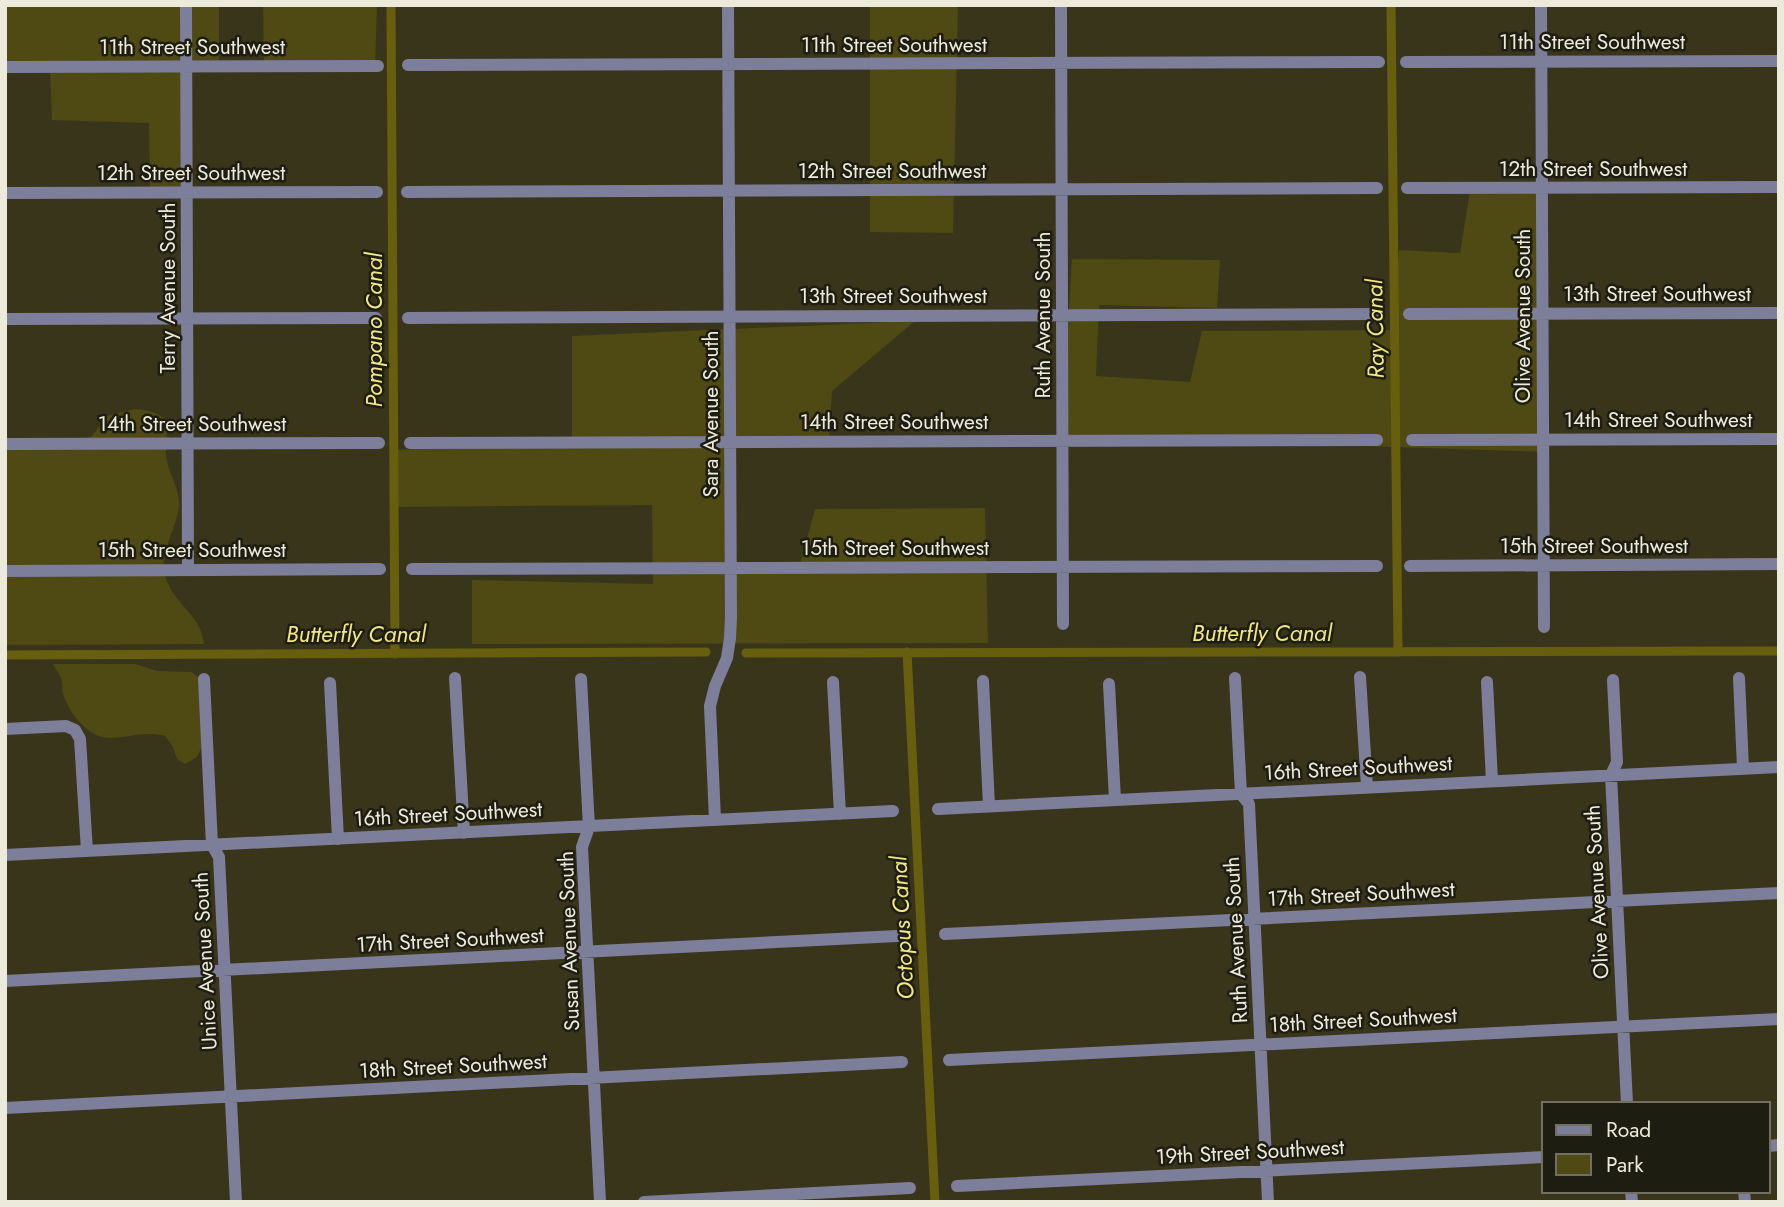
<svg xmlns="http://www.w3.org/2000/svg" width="1784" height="1207" font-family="Jost,sans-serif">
<rect width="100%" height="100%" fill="#39351b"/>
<path fill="#4f4913" d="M5,5L41,7L42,5H219V64L186,65V196L150,192L149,123L52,120L50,69L5,68Z
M263,5H377L375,70L264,67Z
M870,5H958L953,233L870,232Z
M1471,185H1536L1547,452L1061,436L1072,259L1220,260L1217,308L1099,305L1096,376L1190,382L1202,331L1392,330L1399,250L1460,253Z
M915,321L832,391L829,439L735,440L736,570L798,572L815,509L985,508L988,643L472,644V580L653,584L652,505L390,507V450L572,444V336Z
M134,409C146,410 155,411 165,419C169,431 165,443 166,456C168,474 181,489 179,508C176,527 161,553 164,570C169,603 201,612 204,644L5,645V451L23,447L76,445L92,436L107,416Z
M53,664H135L157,671L192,672L200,679L203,744L197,757L185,764L177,759L173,747L165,736C147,731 130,737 112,738C88,739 70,714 63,694C62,688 63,683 61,678C59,673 55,669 53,664Z"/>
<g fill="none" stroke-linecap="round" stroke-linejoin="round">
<path stroke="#675f0e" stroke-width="9" d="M391,5L395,654
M1391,5L1398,652
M907,652L935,1202
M746,653L1779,651
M5,655L706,652"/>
<path stroke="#7d7e9a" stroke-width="12" d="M186,5L188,570
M1061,5L1063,624
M1541,5L1544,627
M1406,62L1779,61
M408,65L1379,62
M5,67L378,66
M1407,188L1779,187
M407,192L1377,188
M5,193L377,192
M1409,314L1779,313
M408,318L1377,314
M5,319L376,318
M1412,440L1779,439
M410,443L1377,440
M5,444L379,443
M1410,566L1779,564
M412,569L1377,566
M5,571L380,569
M1360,677L1367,787
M455,678L464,833
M1235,678L1241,794L1249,804L1268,1202
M1739,678L1743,768
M204,679L212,845L219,857L236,1202
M581,679L589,827L582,847L600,1202
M1613,680L1617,762L1611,775L1627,1104
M983,681L989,806
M833,682L840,814
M1487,682L1492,781
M330,683L338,839
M1109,684L1115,800
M5,729L66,726L75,730L80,739L87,851
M938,809L1779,767
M715,820L710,706L715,686L727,658L730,638L731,618L728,5
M5,855L893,811
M945,934L1779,893
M5,981L897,936
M949,1060L1779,1019
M5,1108L902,1062
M1768,1146L1779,1145
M957,1186L1544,1157
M1631,1191L1632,1202
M1744,1191L1745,1202
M644,1202L910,1188"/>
</g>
<g text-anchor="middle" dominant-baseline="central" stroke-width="5" stroke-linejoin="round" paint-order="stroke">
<g font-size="21" fill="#eceada" stroke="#1e1d11">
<text x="1592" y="42">11th Street Southwest</text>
<text x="894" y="45">11th Street Southwest</text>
<text x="192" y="47">11th Street Southwest</text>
<text x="1593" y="169">12th Street Southwest</text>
<text x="892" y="171">12th Street Southwest</text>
<text x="191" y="173">12th Street Southwest</text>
<text transform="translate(168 288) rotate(-90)">Terry Avenue South</text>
<text x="1657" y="294">13th Street Southwest</text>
<text x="893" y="296">13th Street Southwest</text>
<text transform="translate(1043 315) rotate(-90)">Ruth Avenue South</text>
<text transform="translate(1523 316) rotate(-90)">Olive Avenue South</text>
<text transform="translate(711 414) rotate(-90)">Sara Avenue South</text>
<text x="1658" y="420">14th Street Southwest</text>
<text x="894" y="422">14th Street Southwest</text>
<text x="192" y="424">14th Street Southwest</text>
<text x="1594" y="546">15th Street Southwest</text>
<text x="895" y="548">15th Street Southwest</text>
<text x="192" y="550">15th Street Southwest</text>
<text transform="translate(1358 768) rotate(-3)">16th Street Southwest</text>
<text transform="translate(448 814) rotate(-3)">16th Street Southwest</text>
<text transform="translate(1597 892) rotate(-93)">Olive Avenue South</text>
<text transform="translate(1361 894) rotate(-3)">17th Street Southwest</text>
<text transform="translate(450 940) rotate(-3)">17th Street Southwest</text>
<text transform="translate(1236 940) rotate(-93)">Ruth Avenue South</text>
<text transform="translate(569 941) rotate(-92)">Susan Avenue South</text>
<text transform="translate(205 961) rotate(-93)">Unice Avenue South</text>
<text transform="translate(1363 1020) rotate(-3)">18th Street Southwest</text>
<text transform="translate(453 1066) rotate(-3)">18th Street Southwest</text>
<text transform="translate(1250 1152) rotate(-3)">19th Street Southwest</text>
</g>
<g font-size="23" font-style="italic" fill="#f3e780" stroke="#1e1d11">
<text transform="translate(1375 329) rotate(-91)">Ray Canal</text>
<text transform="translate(374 330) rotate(-90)">Pompano Canal</text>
<text x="1262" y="633">Butterfly Canal</text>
<text x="356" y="634">Butterfly Canal</text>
<text transform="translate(902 928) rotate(-93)">Octopus Canal</text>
</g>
</g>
<rect width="1784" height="1207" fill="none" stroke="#eceada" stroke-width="14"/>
<rect x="1542" y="1102" width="228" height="91" fill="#1e1d11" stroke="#706f61" stroke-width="2"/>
<rect x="1556" y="1125" width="35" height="10" fill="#7d7e9a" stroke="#706f61" stroke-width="2"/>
<text x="1606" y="1137" font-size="21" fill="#eceada">Road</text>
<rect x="1556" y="1154" width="35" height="21" fill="#4f4913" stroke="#706f61" stroke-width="2"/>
<text x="1606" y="1172" font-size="21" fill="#eceada">Park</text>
</svg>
